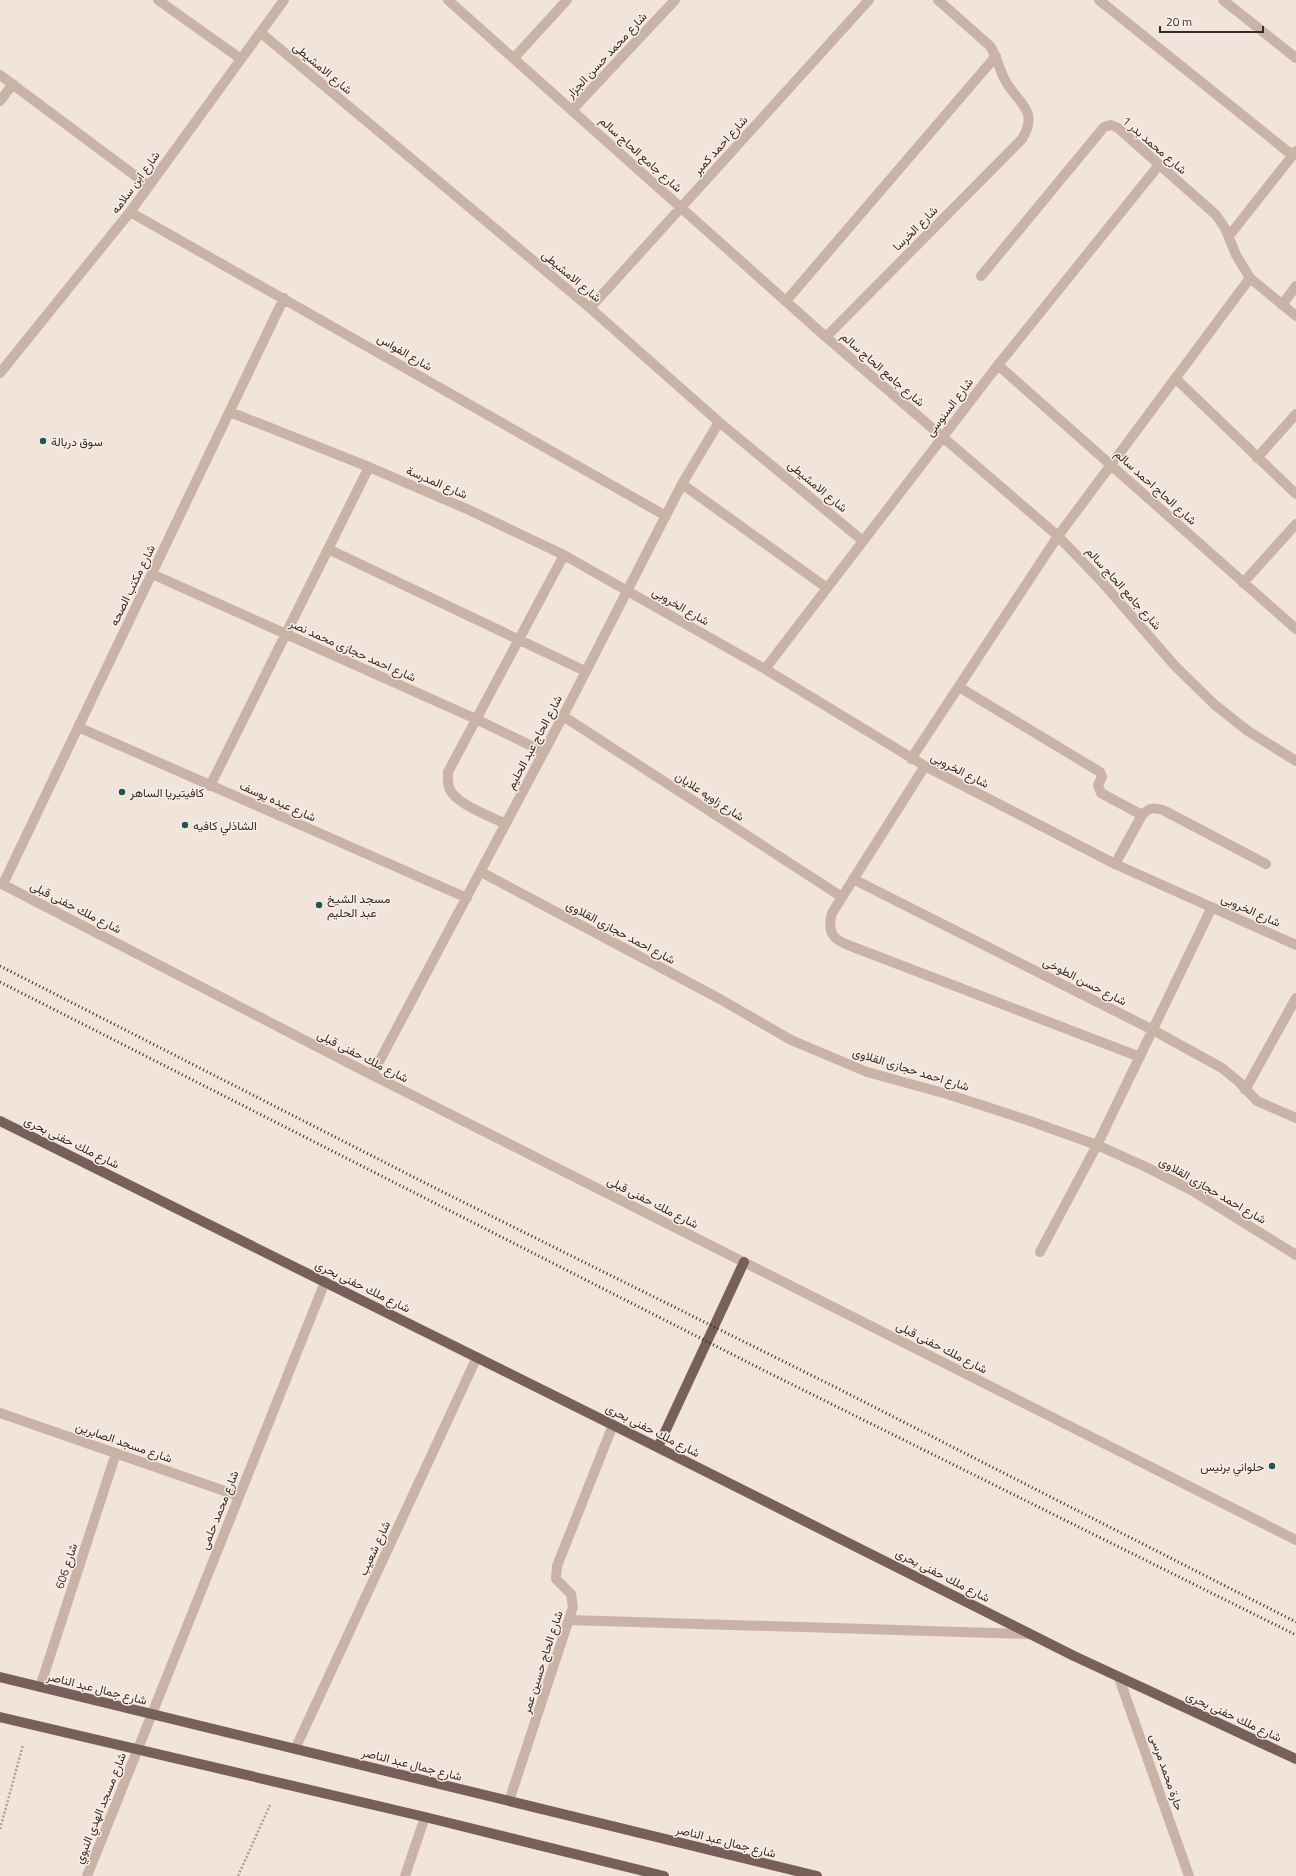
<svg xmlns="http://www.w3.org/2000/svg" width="1296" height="1876" font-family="'Titillium Web',Vazirmatn,sans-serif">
<rect width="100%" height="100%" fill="#f1e4da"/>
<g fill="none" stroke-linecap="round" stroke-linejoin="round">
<path stroke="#b49d91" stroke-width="2.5" stroke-dasharray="2 2" stroke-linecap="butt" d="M0,1829L23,1745
M238,1876L270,1805"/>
<path stroke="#c9b3a7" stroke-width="10" d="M158,0L241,59
M448,0L826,337L1058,536L1102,582L1175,666L1215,705L1248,731L1296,761
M1099,0L1292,155
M1223,0L1296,58
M261,33L590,308L719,422L863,541
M514,58L567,0
M0,75L149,186
M0,101L13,84
M572,110L675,0
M130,212L666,516
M1229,236L1296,151
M981,276L1104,127L1111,125L1118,128L1216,215L1225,228L1236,255L1250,278L1296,316
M786,301L996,56
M1282,305L1296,286
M590,308L869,0
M826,337L1022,139C1040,110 1017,103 1005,80C999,69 997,57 990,46L938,0
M998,365L1296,629
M0,373L130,212L284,0
M1175,378L1296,494
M230,412L369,467L467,509L564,555L765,669L925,766L1115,864L1296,945
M1257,458L1296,414
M682,484L827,588
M328,549L585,671
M152,574L476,719L544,752
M1243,583L1296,524
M765,669L998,365L1159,165
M959,687L1100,772L1102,777L1098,785L1101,793L1142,815
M563,716L842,897
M78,727L467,898
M911,759L1058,536L1250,278
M925,766L832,913C827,931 832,939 848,945L1140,1057
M210,786L369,467
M506,824C491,817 462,806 452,793C447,787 448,780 448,772L564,555
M1115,864L1142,815C1149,808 1153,807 1163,810L1266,864
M481,872L720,999L791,1040L867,1072L947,1094L1030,1121L1097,1145L1146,1167L1193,1191L1296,1255
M853,879L1153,1030L1222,1068L1239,1082L1257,1101L1296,1118
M0,883L372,1075L1296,1540
M3,884L284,298
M372,1075L563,716L682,484L719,422
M1245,1090L1296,998
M1040,1252L1097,1145L1212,907
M0,1413L239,1496
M569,1620L1030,1634
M1119,1678L1189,1876
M40,1687L116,1453
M295,1749L477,1357
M509,1801L573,1607L571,1594L556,1579L557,1566L613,1425
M87,1876L325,1282
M405,1876L425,1817"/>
<path stroke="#776059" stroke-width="10" d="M0,1121L613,1425L1074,1656L1296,1759
M658,1447L744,1262
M0,1677L817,1876
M0,1717L425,1817L664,1876"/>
<path stroke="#352a27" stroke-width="3" stroke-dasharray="1 3" stroke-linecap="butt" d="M0,966L433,1187L833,1386L1296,1622
M0,982L763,1370L1296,1635"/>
</g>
<g fill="#1e5654" stroke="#f9efe7" stroke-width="1.5">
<circle cx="43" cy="441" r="4"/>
<circle cx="122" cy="792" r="4"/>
<circle cx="185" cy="825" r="4"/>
<circle cx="319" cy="905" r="4"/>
<circle cx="1272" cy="1466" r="4"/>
</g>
<g text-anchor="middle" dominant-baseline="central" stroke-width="3" stroke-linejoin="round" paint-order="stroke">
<g font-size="12" fill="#352a27" stroke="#f9efe7">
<text transform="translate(606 55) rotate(-47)">شارع محمد حسن الجزار</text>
<text transform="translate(323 68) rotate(40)">شارع الامشيطى</text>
<text transform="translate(720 145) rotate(-48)">شارع احمد كمبر</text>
<text transform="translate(1155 145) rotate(41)">شارع محمد بدر 1</text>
<text transform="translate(641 154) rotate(42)">شارع جامع الحاج سالم</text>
<text transform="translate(135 182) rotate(-54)">شارع ابن سلامه</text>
<text transform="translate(915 228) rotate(-45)">شارع الخرسا</text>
<text transform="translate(572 276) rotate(40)">شارع الامشيطى</text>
<text transform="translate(405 352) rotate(30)">شارع الفواس</text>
<text transform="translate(883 369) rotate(41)">شارع جامع الحاج سالم</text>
<text transform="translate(949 407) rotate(-53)">شارع السنوسى</text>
<text transform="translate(437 482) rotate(23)">شارع المدرسة</text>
<text transform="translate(818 486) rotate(40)">شارع الامشيطى</text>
<text transform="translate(1156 487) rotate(42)">شارع الحاج احمد سالم</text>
<text transform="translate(132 585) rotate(-64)">شارع مكتب الصحه</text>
<text transform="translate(1124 588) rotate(48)">شارع جامع الحاج سالم</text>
<text transform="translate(681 606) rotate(30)">شارع الخروبى</text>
<text transform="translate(353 650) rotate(24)">شارع احمد حجازى محمد نصر</text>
<text transform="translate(534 742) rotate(-62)">شارع الحاج عبد الحليم</text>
<text transform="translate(960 770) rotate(27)">شارع الخروبى</text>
<text transform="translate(710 796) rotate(33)">شارع زاويه علايان</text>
<text transform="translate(278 801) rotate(24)">شارع عبده يوسف</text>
<text transform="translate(76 907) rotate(27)">شارع ملك حفنى قبلى</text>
<text transform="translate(1251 910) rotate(24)">شارع الخروبى</text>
<text transform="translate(621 932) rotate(28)">شارع احمد حجازى القلاوى</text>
<text transform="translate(1085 981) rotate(27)">شارع حسن الطوخى</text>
<text transform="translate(363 1056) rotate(27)">شارع ملك حفنى قبلى</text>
<text transform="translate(911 1069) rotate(17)">شارع احمد حجازى القلاوى</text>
<text transform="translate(72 1142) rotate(26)">شارع ملك حفنى بحرى</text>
<text transform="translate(1213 1190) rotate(30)">شارع احمد حجازى القلاوى</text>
<text transform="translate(653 1202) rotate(27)">شارع ملك حفنى قبلى</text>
<text transform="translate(363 1286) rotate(26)">شارع ملك حفنى بحرى</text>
<text transform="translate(942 1347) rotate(27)">شارع ملك حفنى قبلى</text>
<text transform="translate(653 1430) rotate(27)">شارع ملك حفنى بحرى</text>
<text transform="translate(124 1442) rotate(19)">شارع مسجد الصابرين</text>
<text transform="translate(219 1510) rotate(-68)">شارع محمد حلمى</text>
<text transform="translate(374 1548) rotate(-65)">شارع شعيب</text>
<text transform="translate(66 1566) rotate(-72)">شارع 606</text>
<text transform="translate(943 1575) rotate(27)">شارع ملك حفنى بحرى</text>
<text transform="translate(542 1662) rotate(-72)">شارع الحاج حسين عمر</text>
<text transform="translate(97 1688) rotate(14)">شارع جمال عبد الناصر</text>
<text transform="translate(1234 1716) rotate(25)">شارع ملك حفنى بحرى</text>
<text transform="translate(412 1764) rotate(14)">شارع جمال عبد الناصر</text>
<text transform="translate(1167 1772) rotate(71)">حارة محمد مرسى</text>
<text transform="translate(100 1808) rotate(-68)">شارع مسجد الهدي النبوي</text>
<text transform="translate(726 1841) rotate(14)">شارع جمال عبد الناصر</text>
</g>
<g font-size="12" fill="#352a27" stroke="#f9efe7" text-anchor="start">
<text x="51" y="441">سوق دربالة</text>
<text x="130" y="792">كافيتيريا الساهر</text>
<text x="193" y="825">الشاذلي كافيه</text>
<text x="327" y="898">مسجد الشيخ<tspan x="327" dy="14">عبد الحليم</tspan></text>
<text x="1264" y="1466" text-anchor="end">حلواني برنيس</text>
</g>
</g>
<path d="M1160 26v6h103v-6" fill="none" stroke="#352a27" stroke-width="2"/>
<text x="1166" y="26" font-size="12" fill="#352a27" stroke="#f9efe7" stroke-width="3" paint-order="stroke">20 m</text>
</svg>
